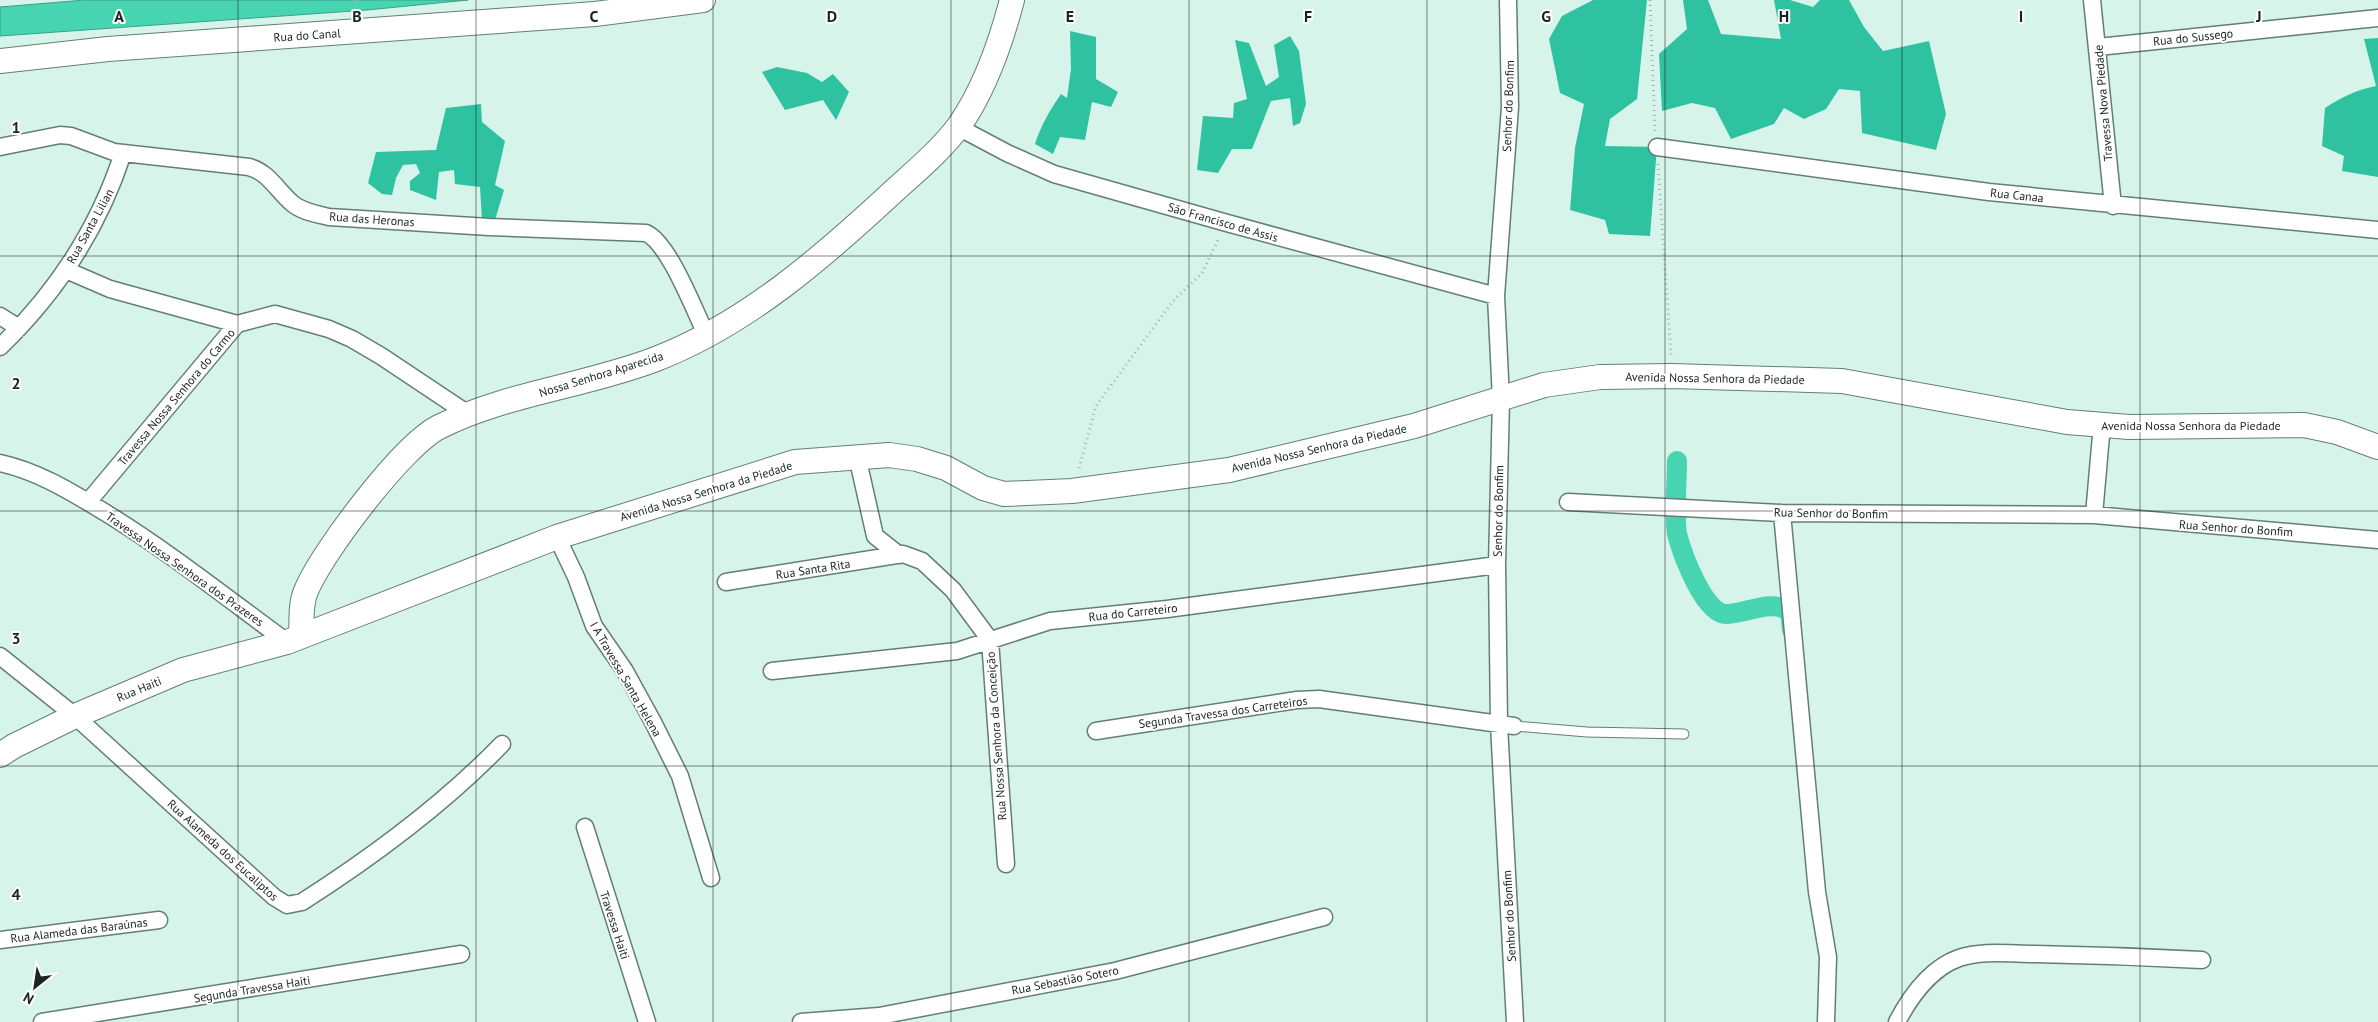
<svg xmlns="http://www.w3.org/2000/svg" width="2378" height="1022" font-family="'PT Sans',sans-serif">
<rect width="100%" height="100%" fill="#d7f4ea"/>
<path fill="#2ec2a1" d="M1593,0H1647L1637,99L1610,119L1605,146L1657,147L1650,236L1609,234L1605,220L1570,210L1575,148L1584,104L1560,93L1549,39L1562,16Z
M1683,0H1708L1721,34L1781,39L1774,0H1790L1813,7L1820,0H1849L1864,27L1883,51L1929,41L1946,114L1936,150L1862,133L1860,91L1839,89L1826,109L1804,119L1784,108L1774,124L1731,139L1715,108L1692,103L1662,111L1659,54L1687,29Z
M1070,31L1096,37V79L1118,92L1111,107L1092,102L1085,140L1060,137L1053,154L1035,144C1041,125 1050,110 1061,94L1067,98L1071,69Z
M1290,36L1299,51L1306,104L1300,123L1293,126L1290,98L1271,101L1252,149H1232L1218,173L1197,170L1203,116L1233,118L1234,103L1247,99L1235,40L1249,43L1266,86L1279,77L1274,45Z
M2378,38V177L2342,171L2344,156L2322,146L2325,108C2342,97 2356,90 2376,86L2364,39Z
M777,67L807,73L822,82L833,74L849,92L836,120L823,100L785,110L762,72Z
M481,104L482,122L505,141L495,185L504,190L495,220H482L480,187L455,184L454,170L439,172L436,200L410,190V181L420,173L416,164L403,165L396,178L392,195L382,194L368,183L376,152L436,150L446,108Z"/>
<path fill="#47d4b1" stroke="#3aa086" d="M85,0H468L367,10L0,36V7Z"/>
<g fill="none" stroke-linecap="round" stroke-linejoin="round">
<path stroke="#47d4b1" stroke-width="20" d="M1677,461C1677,479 1674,517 1677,534C1682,553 1704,615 1727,614C1750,613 1768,599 1790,611L1792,630"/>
<g stroke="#647e76" stroke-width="11">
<path id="lane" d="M1514,726L1587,732L1684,734"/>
</g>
<g stroke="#647e76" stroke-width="19">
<path id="street" d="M1508,0L1510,107L1496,296L1501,399L1497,565L1499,725L1515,1022
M2092,0L2113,206
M2098,47L2378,18
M958,127L1007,153L1054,174L1227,223L1496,296
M0,147L60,135L71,136L114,152L249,167C270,173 277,191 293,204C303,212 317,214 329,217L489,227L646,233C669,243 694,310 706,334
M1657,147L1989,192L2378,230
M66,270L110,289L237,324
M0,316L19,328
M237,324L275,314L329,329L352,339L381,356L468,414
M0,347C56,293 99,227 123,153
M857,456L875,536L899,555
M0,463C38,471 73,493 106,513C169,552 227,598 287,642
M88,502L237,324
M1568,502L1782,513L2094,515L2378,540
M1782,513L1817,892L1828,957L1826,1022
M2094,515L2102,424
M557,537L576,577L594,626L625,671L653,722L680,776L711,878
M726,582L903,554L922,561L953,590L990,640L1006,864
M0,656L75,716L274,897L287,905L302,902C374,856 443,805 502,744
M772,671L957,651L1050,621L1167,609L1497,565
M1096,731L1297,700L1319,699L1514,726
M585,827L647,1022
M0,940L159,920
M42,1022L461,954
M801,1022L879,1016L1115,971L1324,917
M1897,1022C1910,997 1931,968 1959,958C1982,950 2011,954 2035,954C2090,955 2146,957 2202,960"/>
</g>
<g stroke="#647e76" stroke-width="26">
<path id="secondary" d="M0,61L108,49L595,14L703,0
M301,636C302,621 300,604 306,591C322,552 403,445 439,427C507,393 586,386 656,359C747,324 825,255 895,190C917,170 941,150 959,126C984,90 1001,42 1012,0
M0,755L14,746L75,716L183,670L287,642L557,537L795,462L889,455L917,459L946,468L983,488L1004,494L1072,491L1229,470L1414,426L1544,385L1600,377L1672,376L1842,381L2067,422L2129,427L2304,425L2337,432L2378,447"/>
</g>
<path stroke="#9eb5ad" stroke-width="3" stroke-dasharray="1 4" stroke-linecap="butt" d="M355,0L356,12
M1650,0L1655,131
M1658,164L1671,355
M1079,468L1096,406L1173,301L1202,273L1219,238"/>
<use href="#lane" stroke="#fff" stroke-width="9"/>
<use href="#street" stroke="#fff" stroke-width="16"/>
<use href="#secondary" stroke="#fff" stroke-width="24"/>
</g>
<path fill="none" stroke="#1a2521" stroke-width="1" stroke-opacity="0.55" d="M238,0V1022M476,0V1022M713,0V1022M951,0V1022M1189,0V1022M1427,0V1022M1665,0V1022M1902,0V1022M2140,0V1022M0,256H2378M0,511H2378M0,766H2378"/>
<g text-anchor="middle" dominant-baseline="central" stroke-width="4" stroke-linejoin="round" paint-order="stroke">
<g font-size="12" fill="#1a2521" stroke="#fff">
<text transform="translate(307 35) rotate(-4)">Rua do Canal</text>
<text transform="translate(2193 37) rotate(-6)">Rua do Sussego</text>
<text transform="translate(2103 103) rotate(-95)">Travessa Nova Piedade</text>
<text transform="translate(1508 106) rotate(-88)">Senhor do Bonfim</text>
<text transform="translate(2017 195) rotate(6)">Rua Canaa</text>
<text transform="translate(372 219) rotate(4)">Rua das Heronas</text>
<text transform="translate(1223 222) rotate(16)">São Francisco de Assis</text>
<text transform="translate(90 226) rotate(-61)">Rua Santa Lilian</text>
<text transform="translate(601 374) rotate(-17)">Nossa Senhora Aparecida</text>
<text transform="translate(1715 378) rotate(1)">Avenida Nossa Senhora da Piedade</text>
<text transform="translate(176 397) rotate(-50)">Travessa Nossa Senhora do Carmo</text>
<text x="2191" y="425">Avenida Nossa Senhora da Piedade</text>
<text transform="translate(1319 448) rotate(-13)">Avenida Nossa Senhora da Piedade</text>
<text transform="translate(706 491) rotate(-17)">Avenida Nossa Senhora da Piedade</text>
<text transform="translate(1498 511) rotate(-89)">Senhor do Bonfim</text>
<text transform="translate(1831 513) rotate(1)">Rua Senhor do Bonfim</text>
<text transform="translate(2236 528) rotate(4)">Rua Senhor do Bonfim</text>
<text transform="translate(185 569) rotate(35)">Travessa Nossa Senhora dos Prazeres</text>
<text transform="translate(813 569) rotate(-9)">Rua Santa Rita</text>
<text transform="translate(1133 612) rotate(-6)">Rua do Carreteiro</text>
<text transform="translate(626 679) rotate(60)">I A Travessa Santa Helena</text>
<text transform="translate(139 689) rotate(-23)">Rua Haiti</text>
<text transform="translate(1223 712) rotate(-8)">Segunda Travessa dos Carreteiros</text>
<text transform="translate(996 736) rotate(-94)">Rua Nossa Senhora da Conceição</text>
<text transform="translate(223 850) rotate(42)">Rua Alameda dos Eucaliptos</text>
<text transform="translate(1509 916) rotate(-93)">Senhor do Bonfim</text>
<text transform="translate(615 925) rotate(72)">Travessa Haiti</text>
<text transform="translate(79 930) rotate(-7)">Rua Alameda das Baraúnas</text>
<text transform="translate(1065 980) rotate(-11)">Rua Sebastião Sotero</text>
<text transform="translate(252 989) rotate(-9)">Segunda Travessa Haiti</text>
</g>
</g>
<g font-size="16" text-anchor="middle" font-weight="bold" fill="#1a2521" stroke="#fff" stroke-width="4" stroke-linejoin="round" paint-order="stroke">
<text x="119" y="22">A</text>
<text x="357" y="22">B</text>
<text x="594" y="22">C</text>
<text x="832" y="22">D</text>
<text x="1070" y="22">E</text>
<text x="1308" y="22">F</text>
<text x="1546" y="22">G</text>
<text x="1784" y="22">H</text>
<text x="2021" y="22">I</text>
<text x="2259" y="22">J</text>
<text x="16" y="133">1</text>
<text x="16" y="389">2</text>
<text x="16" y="644">3</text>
<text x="16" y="900">4</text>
</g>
<g transform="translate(35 987) rotate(210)" stroke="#ffffff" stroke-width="4" paint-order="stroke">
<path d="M0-4L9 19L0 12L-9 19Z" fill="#1a2521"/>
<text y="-8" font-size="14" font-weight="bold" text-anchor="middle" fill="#1a2521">N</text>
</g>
</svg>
